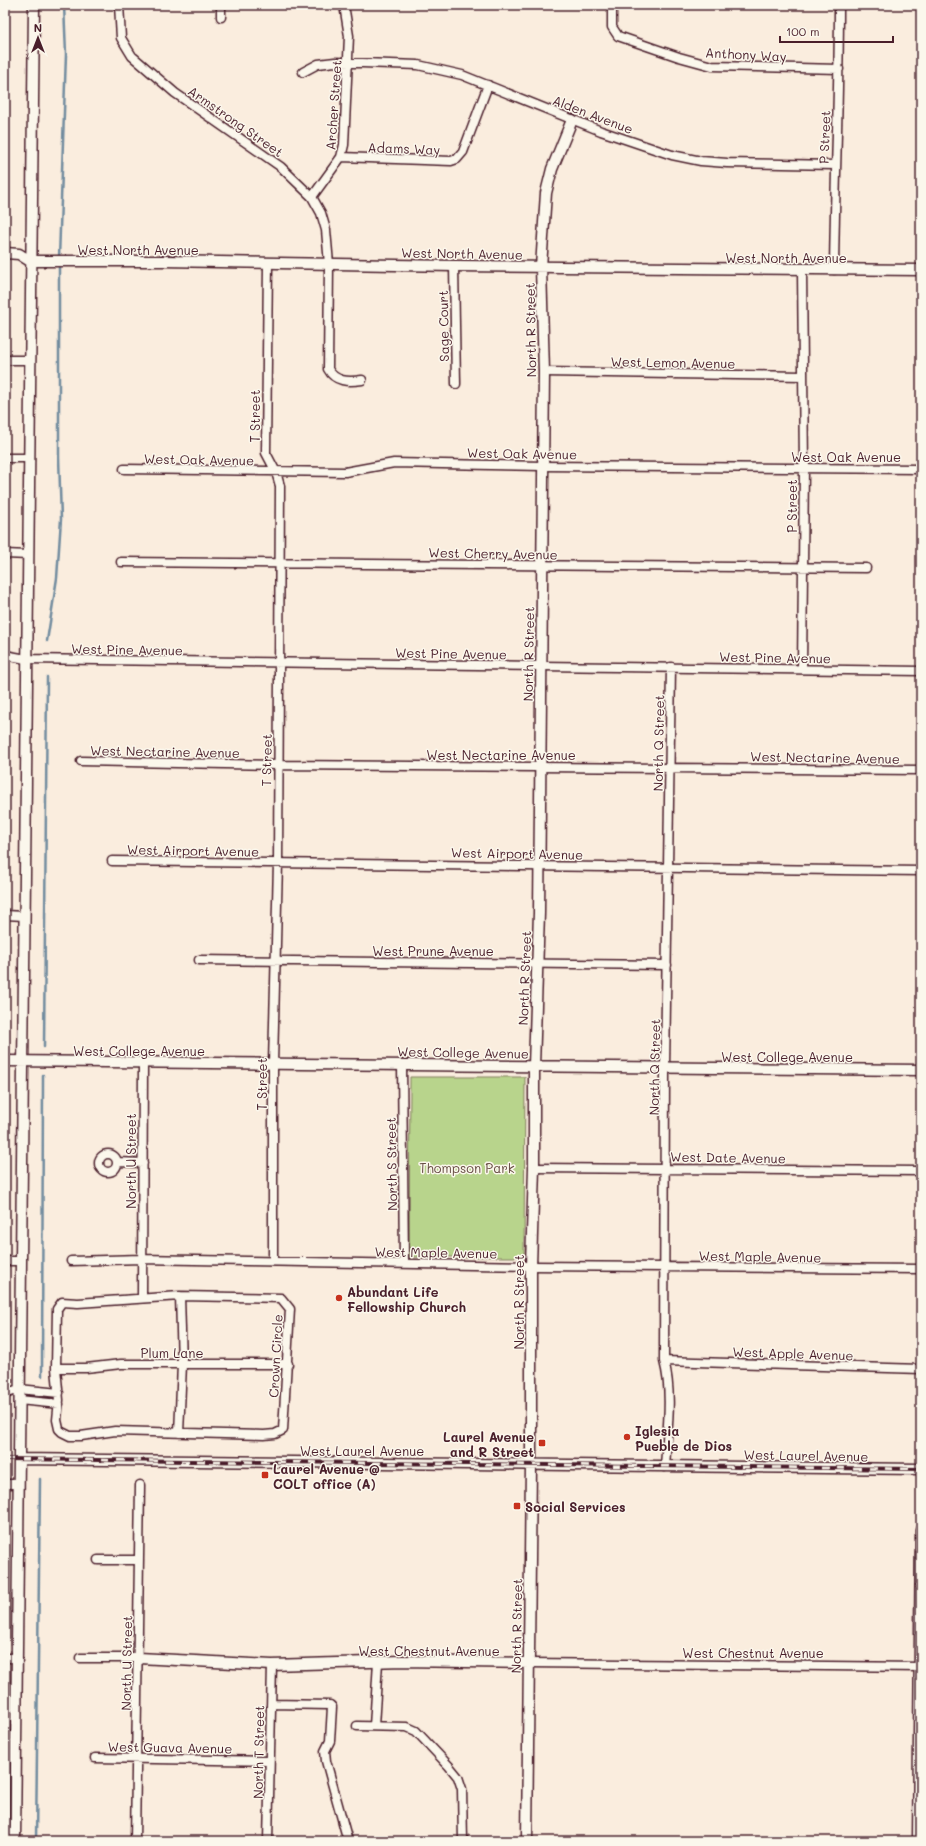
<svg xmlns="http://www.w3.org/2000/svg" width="926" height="1846" font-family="Mali,sans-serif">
<rect width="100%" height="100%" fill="#faedde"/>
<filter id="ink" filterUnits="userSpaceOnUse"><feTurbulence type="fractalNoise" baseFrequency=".025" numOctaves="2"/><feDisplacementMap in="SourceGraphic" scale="8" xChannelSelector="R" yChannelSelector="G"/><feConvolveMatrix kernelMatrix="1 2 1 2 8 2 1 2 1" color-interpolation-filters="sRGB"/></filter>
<g filter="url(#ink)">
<path fill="#b8d48c" stroke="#817a5c" d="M410,1077H525L524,1257H409Z"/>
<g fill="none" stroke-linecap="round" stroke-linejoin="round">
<path stroke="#728c9f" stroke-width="2.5" d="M59,258L66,54L64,5
M47,641L57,578L61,519L59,457V263
M44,1047L47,677
M42,1376L43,1075
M36,1841L40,1479"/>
<g stroke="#4a1f2b" stroke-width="11">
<path id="minor" d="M119,5L121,38L132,56L175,93L281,167L312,197L321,213L326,230L329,264L328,369C335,382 348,382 362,380
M221,5V17
M612,5V27L618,36L679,57L712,66L839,69
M303,72L318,64L335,62L418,65L462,75L601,131L672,155L701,161L727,163L835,165
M341,157L451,161L457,159L463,152L488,85
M312,197L341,157L344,145L349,36L344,5
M268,263L266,453L276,472L280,486L278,863L273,1064V1261
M454,266L456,384
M834,270C835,182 839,94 839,5
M5,360H29
M544,372L803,376
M5,458H28
M124,469L345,472L394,463L542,466L921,469
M5,554L28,555
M121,562L866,568
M5,655L26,659L921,671
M802,669L804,468L802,270
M81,761L278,765L921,770
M112,861L921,871
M5,915L24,916
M199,960L667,965
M402,1064L404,1263
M99 1163a9 9 0 1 1 18 0a9 9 0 1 1-18 0Z
M118,1162L143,1163
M534,1168L921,1171
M5,1261H21
M71,1261L141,1259L531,1266L921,1269
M180,1296L281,1298L290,1309L283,1430L275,1434L264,1435L115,1431L81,1436H70L62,1432L59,1429L57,1420L59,1400L56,1368L57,1309L62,1302L78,1303Z
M142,1298L143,1063
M664,1361L921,1369
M56,1368H86L121,1364H288
M5,1394L19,1389L59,1393
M19,1400L59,1404
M179,1433L182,1364L180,1296
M665,1467C667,1432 673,1394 664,1361L665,1068L671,667
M5,1484H19
M98,1560H139
M5,1658H17
M80,1658H139
M529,1663L921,1667
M271,1704L330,1705L332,1707L330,1741L325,1751L326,1761L348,1841
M357,1726L407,1727L416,1731L449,1766L458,1777L462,1789L463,1841
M374,1726L378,1662
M95,1758L269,1761
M135,1841L140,1485
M268,1841L272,1665"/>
</g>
<g stroke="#4a1f2b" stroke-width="13">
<path id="tertiary" d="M5,253L19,254L30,261H164L454,266L921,270
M5,1061L921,1070
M19,1459L921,1469
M139,1658L272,1665L402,1661L529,1663
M15,1841L34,5
M527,1841L531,1465V1266L534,1168V1066L539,913L544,372L541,267L546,193L552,169L572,120
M918,1841L921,1530"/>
</g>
<use href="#minor" stroke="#fbf7ec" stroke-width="8"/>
<use href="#tertiary" stroke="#fbf7ec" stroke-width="10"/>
<g stroke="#4a1f2b" stroke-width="4">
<path id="rail" d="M5,1459L921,1469"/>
</g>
<use href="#rail" stroke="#fbf7ec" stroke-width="2.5" stroke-dasharray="8" stroke-linecap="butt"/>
</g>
</g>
<g fill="#c8321e" stroke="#fbf7ec" stroke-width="1.5">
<circle cx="339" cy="1298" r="4"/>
<circle cx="627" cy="1437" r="4"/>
<rect x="538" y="1439" width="8" height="8" rx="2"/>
<rect x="261" y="1471" width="8" height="8" rx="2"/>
<rect x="513" y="1502" width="8" height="8" rx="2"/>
</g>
<g text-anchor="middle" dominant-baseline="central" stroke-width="3" stroke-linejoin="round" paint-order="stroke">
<g font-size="13" fill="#4a1f2b" stroke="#fbf7ec">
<text transform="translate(746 54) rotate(3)">Anthony Way</text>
<text transform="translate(333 105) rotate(-86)">Archer Street</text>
<text transform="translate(593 114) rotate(21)">Alden Avenue</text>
<text transform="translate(236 121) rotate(35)">Armstrong Street</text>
<text transform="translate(824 137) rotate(-88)">P Street</text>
<text transform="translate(404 148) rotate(2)">Adams Way</text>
<text x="138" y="249">West North Avenue</text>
<text transform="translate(462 253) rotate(1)">West North Avenue</text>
<text x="786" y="257">West North Avenue</text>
<text transform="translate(443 326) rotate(-91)">Sage Court</text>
<text transform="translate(530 330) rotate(-91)">North R Street</text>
<text transform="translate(673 362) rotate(1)">West Lemon Avenue</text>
<text transform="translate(254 416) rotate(-90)">T Street</text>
<text transform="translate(522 453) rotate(1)">West Oak Avenue</text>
<text x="846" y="456">West Oak Avenue</text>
<text transform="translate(199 459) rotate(1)">West Oak Avenue</text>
<text transform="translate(791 506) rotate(-90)">P Street</text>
<text transform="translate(493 553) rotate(1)">West Cherry Avenue</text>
<text transform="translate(127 649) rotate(1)">West Pine Avenue</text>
<text transform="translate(451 653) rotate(1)">West Pine Avenue</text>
<text transform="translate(528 654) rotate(-89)">North R Street</text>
<text transform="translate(775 657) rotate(1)">West Pine Avenue</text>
<text transform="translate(658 743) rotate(-89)">North Q Street</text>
<text transform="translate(165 751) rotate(1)">West Nectarine Avenue</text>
<text x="501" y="754">West Nectarine Avenue</text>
<text transform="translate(825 757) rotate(1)">West Nectarine Avenue</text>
<text transform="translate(266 760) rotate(-89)">T Street</text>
<text transform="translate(193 850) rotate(1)">West Airport Avenue</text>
<text transform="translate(517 853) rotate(1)">West Airport Avenue</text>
<text x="433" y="950">West Prune Avenue</text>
<text transform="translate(524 978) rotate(-88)">North R Street</text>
<text x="139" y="1050">West College Avenue</text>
<text transform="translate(463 1052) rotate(1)">West College Avenue</text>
<text x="787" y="1056">West College Avenue</text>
<text transform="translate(654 1067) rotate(-89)">North Q Street</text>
<text transform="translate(261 1084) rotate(-90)">T Street</text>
<text transform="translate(728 1157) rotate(1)">West Date Avenue</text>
<text transform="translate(130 1161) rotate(-90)">North U Street</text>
<text transform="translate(391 1164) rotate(-91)">North S Street</text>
<text transform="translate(436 1252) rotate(1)">West Maple Avenue</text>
<text transform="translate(760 1256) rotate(1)">West Maple Avenue</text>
<text transform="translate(518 1302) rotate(-90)">North R Street</text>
<text x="172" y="1352">Plum Lane</text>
<text transform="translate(793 1353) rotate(2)">West Apple Avenue</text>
<text transform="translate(275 1356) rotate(-87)">Crown Circle</text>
<text x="362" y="1450">West Laurel Avenue</text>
<text transform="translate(806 1455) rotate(1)">West Laurel Avenue</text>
<text transform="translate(516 1626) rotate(-89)">North R Street</text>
<text x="429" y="1650">West Chestnut Avenue</text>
<text x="753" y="1652">West Chestnut Avenue</text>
<text transform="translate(126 1663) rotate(-89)">North U Street</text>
<text transform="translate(170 1747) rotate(1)">West Guava Avenue</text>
<text transform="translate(258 1752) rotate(-89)">North T Street</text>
</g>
<g font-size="13" fill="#664c43" stroke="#fbf7ec">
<text x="467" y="1167">Thompson Park</text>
</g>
<g font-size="13" font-weight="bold" fill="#4a1f2b" stroke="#fbf7ec" text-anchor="start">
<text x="347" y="1291">Abundant Life<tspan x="347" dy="15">Fellowship Church</tspan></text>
<text x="635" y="1430">Iglesia<tspan x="635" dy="15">Pueble de Dios</tspan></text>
<text x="534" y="1436" text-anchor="end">Laurel Avenue<tspan x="534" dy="15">and R Street</tspan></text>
<text x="273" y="1468">Laurel Avenue @<tspan x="273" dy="15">COLT office (A)</tspan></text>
<text x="525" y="1506">Social Services</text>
</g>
</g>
<rect width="926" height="1846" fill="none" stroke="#fbf7ec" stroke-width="20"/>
<rect x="10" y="10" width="906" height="1826" fill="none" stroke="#4a1f2b" stroke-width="1.5" filter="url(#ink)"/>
<g transform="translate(38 38)" stroke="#fbf7ec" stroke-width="3" paint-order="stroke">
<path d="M0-3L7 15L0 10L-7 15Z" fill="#4a1f2b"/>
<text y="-6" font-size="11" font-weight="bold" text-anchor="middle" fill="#4a1f2b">N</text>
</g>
<path d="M780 36v6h113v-6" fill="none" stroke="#4a1f2b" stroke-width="2"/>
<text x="786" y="36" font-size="12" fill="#4a1f2b" stroke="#fbf7ec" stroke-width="3" paint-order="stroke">100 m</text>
</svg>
